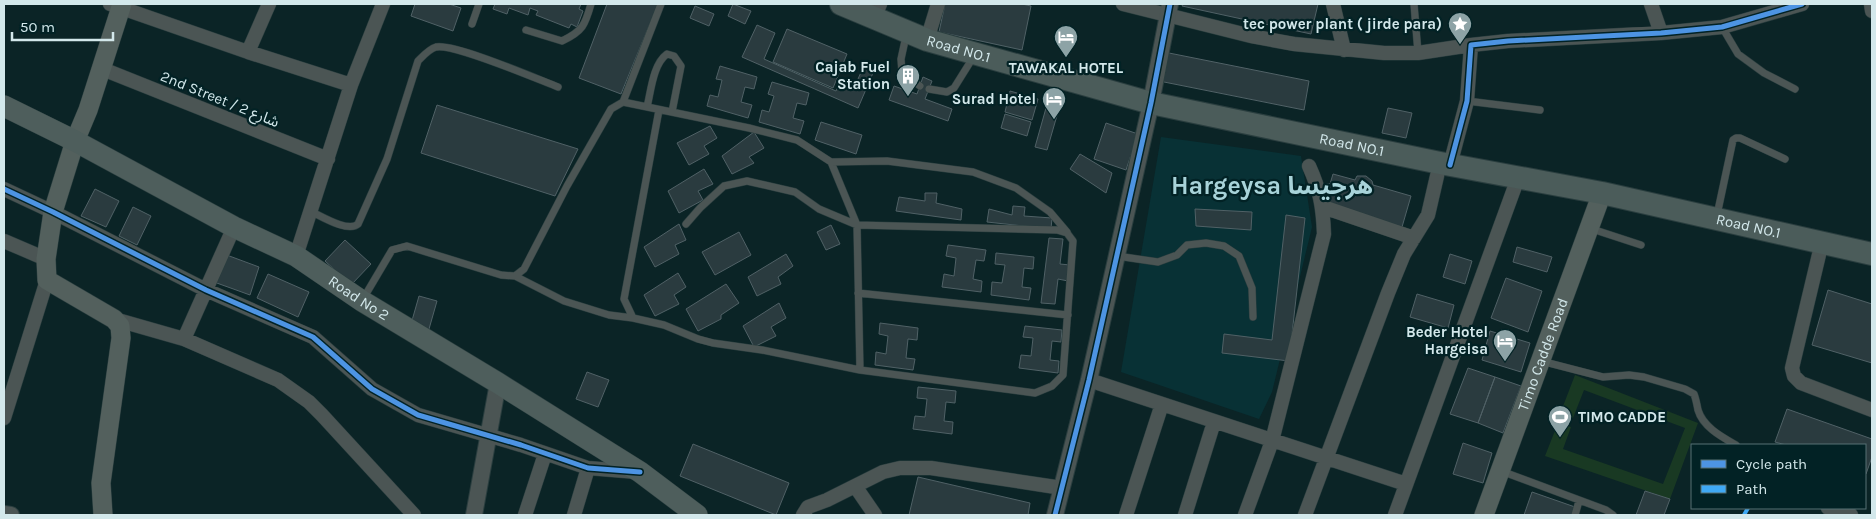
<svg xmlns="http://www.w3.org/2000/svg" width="1876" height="519" font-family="Karla,'Noto Sans Arabic',sans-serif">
<rect width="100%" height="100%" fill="#0b2426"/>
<path fill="#083135" d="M1161,137L1301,156L1312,227L1272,392L1259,419L1121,372Z"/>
<path fill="#193923" d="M1575,375L1698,423L1670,499L1545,456L1558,423L1571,427L1563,449L1663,484L1685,428L1584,390L1573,418L1560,414Z"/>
<path fill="#2a3b3f" stroke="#506166" d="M415,4H449L461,8L453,31L411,16Z
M495,4H581L579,9L583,11L577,27L571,24L569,28L536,15L538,11L530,8L528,15L509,8L507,14L493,9Z
M607,4H658L621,94L579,78Z
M733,4L751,11L745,24L728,16Z
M945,4H1022L1031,6L1022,50L939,32Z
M1183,4H1318L1311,34L1182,6Z
M695,6L714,14L709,26L690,18Z
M757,25L775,33L764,59L836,91L840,82L854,88L866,61L876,66L858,108L742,57Z
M787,29L847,54L833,88L773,62Z
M1164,52L1309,81L1304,110L1159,81Z
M720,66L757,77L754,89L745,87L741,102L752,105L748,118L707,106L710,95L718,97L722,80L716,79Z
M923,77L932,81L925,99L952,109L948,121L889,100L894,86L917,94Z
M772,82L809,93L806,105L797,103L793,118L804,121L800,134L759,122L762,110L769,112L774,96L768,94Z
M1010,91L1038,99L1032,120L1005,112Z
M437,105L578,149L555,196L421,153Z
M1046,108L1058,112L1047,150L1035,147Z
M1388,108L1412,113L1406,138L1382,133Z
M1005,114L1031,122L1027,136L1001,128Z
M821,122L862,135L856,154L815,140Z
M1106,123L1138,134L1126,170L1094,159Z
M710,126L717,138L704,146L709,154L689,165L677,143Z
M754,132L764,148L749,157L754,163L732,174L722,156Z
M1080,154L1112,173L1106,193L1070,169Z
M704,169L713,184L698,191L703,200L679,213L668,191Z
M1333,174L1355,180L1357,176H1366L1372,181L1373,185L1411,196L1402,227L1324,205L1327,195L1323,193L1322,186L1325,184H1330Z
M95,189L119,201L106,227L81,216Z
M925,193H937L936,203L962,209L961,220L896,211L899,197L925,201Z
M1013,206L1025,207L1024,216L1052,218L1051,229L987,222L989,209L1012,215Z
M133,207L151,216L137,245L119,236Z
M1195,209L1252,212L1251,230L1196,226Z
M1286,215L1305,218L1289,361L1222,353L1224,334L1272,340Z
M679,224L686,240L675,245L679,254L655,267L644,247Z
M831,225L840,244L826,250L817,232Z
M739,232L751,255L715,275L702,252Z
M1049,238L1063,239L1060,264L1070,265L1068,281L1058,279L1055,304L1041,303Z
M345,240L371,264L351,285L325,261Z
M948,245L986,250L984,261L976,260L973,279L982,281L981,292L942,287L944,274L954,276L956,258L946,256Z
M1517,247L1552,257L1547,272L1513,262Z
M996,253L1034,257L1033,269L1024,268L1022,287L1031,288L1029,300L991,295L992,282L1002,283L1005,265L995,264Z
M224,254L259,267L250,295L214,282Z
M786,254L793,266L778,277L781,284L757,296L748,277Z
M1450,254L1472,261L1465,284L1443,277Z
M678,273L686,287L674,295L679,304L655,316L644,295Z
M268,274L309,292L298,317L257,298Z
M1506,278L1542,291L1528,332L1491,318Z
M726,284L739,303L721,315V319L698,331L686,309Z
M1828,290L1872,304V363L1812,345Z
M1417,294L1454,305L1448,328L1410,317Z
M419,296L437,301L429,329L411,324Z
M779,303L786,318L771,327L776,336L754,347L743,326Z
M880,323L918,328L917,340L908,339L906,358L915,359L913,370L875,365L876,352L886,354L888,336L879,334Z
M1025,326L1062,330L1061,342L1052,341L1050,360L1059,361L1058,373L1019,368L1021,355L1031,356L1033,338L1023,337Z
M1490,331L1530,343L1521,372L1482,360Z
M1468,368L1495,377L1478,423L1450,414Z
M587,372L609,380L598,407L576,399Z
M1495,377L1521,386L1503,433L1478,423Z
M918,387L956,391L955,403L946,402L944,421L953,422L952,434L913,429L915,416L925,417L927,399L917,398Z
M1787,409L1872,439V457L1866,474L1865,473V445H1786L1775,442Z
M1463,443L1492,453L1483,483L1453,474Z
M693,444L789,483L776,515L680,476Z
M918,477L1030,503L1028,515H909Z
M1645,491L1670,499L1664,515H1636Z
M1532,492L1575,507L1573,515H1524Z"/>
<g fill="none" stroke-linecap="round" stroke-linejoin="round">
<g stroke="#2a3e3f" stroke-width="8">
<path id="service" d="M1414,4L1418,53
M472,24L479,4
M1722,27L1738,54L1764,73L1795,89
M526,30L562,41C583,31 585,25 591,4
M906,36L901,59L902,73L920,86
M929,89L947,92L954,88L974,56
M1467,101L1540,110
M623,102L749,128L797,140L831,162L857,225L860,370
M647,107C651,91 653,64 667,54L674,56L681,66L672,112
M659,110L624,299L633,318L664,325L698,339L713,343L762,350L860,370L1035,393L1052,386L1063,375L1073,241L1067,233L1057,230L857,225L819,209L795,192L747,181L724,186L700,208L686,224
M831,162L887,161L973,172L1016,188L1050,212L1067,232
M310,211C321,216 348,233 358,224L387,159L418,61C423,56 429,49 436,47C454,43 537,79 558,87
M1717,215L1733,140L1736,138H1740L1785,159
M1589,228L1641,245
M1117,256L1158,262L1177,255L1187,245L1206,243L1224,246L1239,256L1252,288L1253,317
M515,276L564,301L609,315L633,318
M858,293L1068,315
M363,299L392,250L407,246L501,275L515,276L524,269L567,186L611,109L623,102L661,4
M1541,361L1603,377L1629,375L1644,377L1685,389L1694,394C1696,399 1697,405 1698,410C1703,427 1722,437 1736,445
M1501,471L1606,510L1613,515
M1575,515L1579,501"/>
</g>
<g stroke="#2a3e3f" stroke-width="15">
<path id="minor" d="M110,4L248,52L351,85
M1123,4L1251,36L1294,44L1384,53H1418L1471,45
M1333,4L1344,50
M1651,4L1661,33
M1871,4L1872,11
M874,18L880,4
M927,40L938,4
M248,52L269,4
M100,68L328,159
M1450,165L1467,101L1471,45L1508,41L1661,33L1722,27L1802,4
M4,189L53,212L206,290L313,337L372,389L418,415L521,445L588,468L637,472
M1323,207L1414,238
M4,241L46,259
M1822,242L1792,368L1794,376L1801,383L1872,410
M296,256L351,85L383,4
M114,319L184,339L278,380L309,402L322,415L414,515
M184,339L234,227
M1089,380L1406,484
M4,418L47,280
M855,486L875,515
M1828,508L1851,515
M525,515L545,454
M574,515L588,468
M803,515L808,507L827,500L883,472L900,468H931L1062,488
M1126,515L1162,404
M1185,515L1214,422
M1245,515L1272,441L1324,234C1323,207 1320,190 1309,166
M1305,515L1388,293L1404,254L1428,215L1440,163
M1395,515L1518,178"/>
</g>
<g stroke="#2a3e3f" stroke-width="18">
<path id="tertiary" d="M4,514L11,515
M474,515L498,383
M1055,515L1089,380L1151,103L1170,4"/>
</g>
<g stroke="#2a3e3f" stroke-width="20">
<g id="secondary">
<path d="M103,515L101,483L121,338L120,326L114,319L47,280L46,259L53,212L75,141L88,110L122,4"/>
<path id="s1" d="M1484,515L1602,193"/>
</g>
</g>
<g stroke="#2a3e3f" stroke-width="22">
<g id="primary">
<path id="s2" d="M4,106L75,141L234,227L296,256L362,301L498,383L640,472L697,515"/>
</g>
</g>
<g stroke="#2a3e3f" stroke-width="24">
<g id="trunk">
<path id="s3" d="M841,4L927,40L1151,103L1440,163L1602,193L1872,254"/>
</g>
</g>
<use href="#service" stroke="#4b5554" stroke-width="7"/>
<use href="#minor" stroke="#4b5554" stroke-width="14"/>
<use href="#tertiary" stroke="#4b5554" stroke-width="16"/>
<use href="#secondary" stroke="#53605d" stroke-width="19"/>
<use href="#primary" stroke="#4e5e5c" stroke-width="21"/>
<use href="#trunk" stroke="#4b5c5a" stroke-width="22"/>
<path stroke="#3fa9f5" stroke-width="4" stroke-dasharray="8 4" stroke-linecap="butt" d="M1744,515L1748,508"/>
<g stroke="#022225" stroke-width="8">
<path id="cycleway" d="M1450,165L1467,101L1471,45L1508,41L1661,33L1722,27L1802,4
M4,189L53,212L206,290L313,337L372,389L418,415L521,445L588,468L640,472
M1055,515L1089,380L1151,103L1170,4"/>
</g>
<use href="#cycleway" stroke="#4d94e3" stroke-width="5"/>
</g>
<defs>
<g id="sight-pin" transform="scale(1.25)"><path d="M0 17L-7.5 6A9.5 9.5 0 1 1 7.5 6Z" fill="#8da3a6" stroke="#022225"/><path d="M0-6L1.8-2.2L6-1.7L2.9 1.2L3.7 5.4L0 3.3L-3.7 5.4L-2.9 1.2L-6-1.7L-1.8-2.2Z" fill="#fff"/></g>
<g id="hotel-pin" transform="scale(1.25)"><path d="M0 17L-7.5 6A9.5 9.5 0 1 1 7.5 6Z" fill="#8da3a6" stroke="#022225"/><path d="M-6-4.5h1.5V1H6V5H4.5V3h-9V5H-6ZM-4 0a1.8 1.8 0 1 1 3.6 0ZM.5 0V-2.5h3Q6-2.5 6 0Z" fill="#fff"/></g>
<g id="building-pin" transform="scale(1.25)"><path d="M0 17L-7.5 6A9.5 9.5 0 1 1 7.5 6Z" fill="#8da3a6" stroke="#022225"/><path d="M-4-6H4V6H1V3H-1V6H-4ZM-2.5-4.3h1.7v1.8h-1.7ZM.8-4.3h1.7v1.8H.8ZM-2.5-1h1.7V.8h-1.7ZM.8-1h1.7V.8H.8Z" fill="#fff"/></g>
<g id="stadium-pin" transform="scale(1.25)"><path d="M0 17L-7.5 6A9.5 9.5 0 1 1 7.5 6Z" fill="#8da3a6" stroke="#022225"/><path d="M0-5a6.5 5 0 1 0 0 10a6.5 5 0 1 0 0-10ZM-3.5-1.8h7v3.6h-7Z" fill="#fff"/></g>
</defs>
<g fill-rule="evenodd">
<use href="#sight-pin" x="1460" y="24"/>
<use href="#hotel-pin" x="1066" y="37"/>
<use href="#building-pin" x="908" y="76"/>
<use href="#hotel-pin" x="1054" y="99"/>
<use href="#hotel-pin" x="1505" y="341"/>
<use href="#stadium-pin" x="1560" y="417"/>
</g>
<g text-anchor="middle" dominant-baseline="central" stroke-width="4.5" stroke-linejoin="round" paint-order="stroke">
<g font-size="15" font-weight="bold" fill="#d3e8eb" stroke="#022225" text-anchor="end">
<text x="1442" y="24">tec power plant ( jirde para)</text>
<text x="890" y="67">Cajab Fuel<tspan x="890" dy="17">Station</tspan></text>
<text x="1066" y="68" text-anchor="middle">TAWAKAL HOTEL</text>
<text x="1036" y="99">Surad Hotel</text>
<text x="1488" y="332">Beder Hotel<tspan x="1488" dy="17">Hargeisa</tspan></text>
<text x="1578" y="417" text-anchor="start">TIMO CADDE</text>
</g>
<g font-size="15" fill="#d3e8eb" stroke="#022225">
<text stroke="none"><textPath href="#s3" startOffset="126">Road NO.1</textPath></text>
<text transform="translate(220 99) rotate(22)">2nd Street / شارع 2</text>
<text stroke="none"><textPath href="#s3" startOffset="531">Road NO.1</textPath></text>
<text stroke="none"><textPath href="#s3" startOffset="936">Road NO.1</textPath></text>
<text stroke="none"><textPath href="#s2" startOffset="404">Road No 2</textPath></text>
<text stroke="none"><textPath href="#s1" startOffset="171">Timo Cadde Road</textPath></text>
</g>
<g font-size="25" font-weight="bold" fill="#a8d3d9" stroke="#022225">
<text x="1272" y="185">Hargeysa هرجيسا</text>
</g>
</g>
<rect width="1876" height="519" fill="none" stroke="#d3e8eb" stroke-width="10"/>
<rect x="1691" y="444" width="175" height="65" fill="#022225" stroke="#567174"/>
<rect x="1701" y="460" width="25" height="8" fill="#4d94e3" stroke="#567174"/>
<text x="1736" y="469" font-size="15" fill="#d3e8eb">Cycle path</text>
<rect x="1701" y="485" width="25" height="8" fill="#3fa9f5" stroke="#567174"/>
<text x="1736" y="494" font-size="15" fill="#d3e8eb">Path</text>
<path d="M12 32v8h101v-8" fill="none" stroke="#d3e8eb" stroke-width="2.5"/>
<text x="20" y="32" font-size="15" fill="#d3e8eb" stroke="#022225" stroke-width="4" paint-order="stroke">50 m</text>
</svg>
